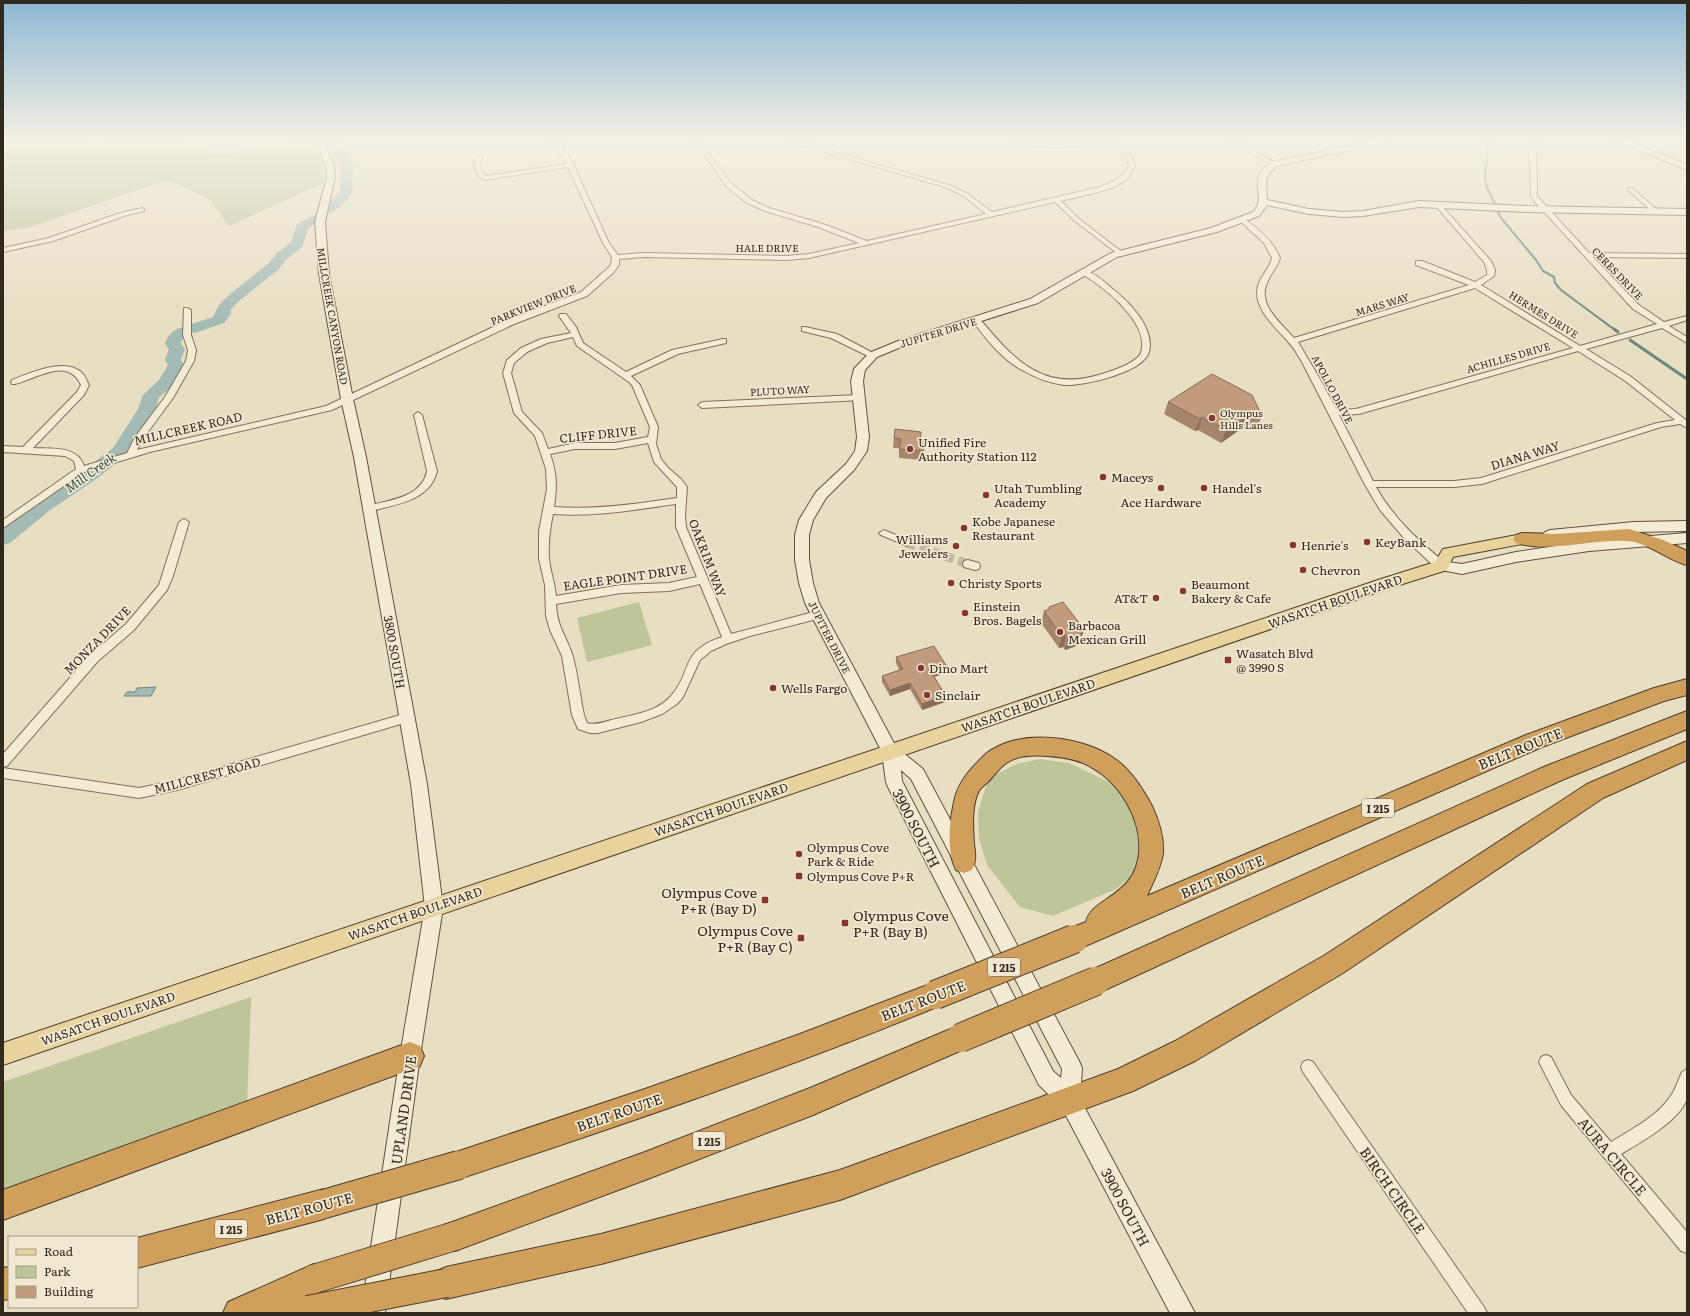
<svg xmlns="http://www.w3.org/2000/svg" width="1690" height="1316" font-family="Literata,serif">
<rect width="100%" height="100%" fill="#e8dec2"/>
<path fill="#bec598" d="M3,141H89L88,145L100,146L110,143L133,141L140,144L153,141H179L183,147L196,148L208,153L225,155L253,149H284L290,141H316L323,162L324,183L229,226L211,201L176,183L164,181L28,228L3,231Z
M639,602L652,645L587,662L577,618Z
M1039,759L1069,763L1109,782L1127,798L1139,827L1140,853L1132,876L1116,889L1053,916L1020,907L987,865L979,839L978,812L985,789L992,776L1017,764Z
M251,997L247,1105L3,1194V1082Z"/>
<path fill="#a4bbb5" stroke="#6c8882" d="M156,687L151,696H124L127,692H135L137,688Z"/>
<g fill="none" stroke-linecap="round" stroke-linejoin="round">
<path stroke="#6c8882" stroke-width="2" d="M1488,141C1490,153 1485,164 1485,177C1485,187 1491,195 1495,204
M1497,210L1501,218L1536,260L1543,271L1554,277L1555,283L1561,290L1615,330"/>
<path stroke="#6c8882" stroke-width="3" d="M1614,329L1618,332
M1630,340L1687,379"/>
<path fill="#a4bbb5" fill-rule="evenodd" d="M329,141H341L353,167L352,193C346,202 334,216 323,213L321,210L340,192L341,167Z
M315,215L320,216L322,219L308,229L302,247L287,259L278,270L240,300L231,309V314L224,323L195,333L191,332L189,335L182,339L181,344L185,349L181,360L184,365L181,373L171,388L159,397L156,409L125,456L99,477L49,511L10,543L3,545V528L35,501L85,469L113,448L138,409L143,395L159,380L168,365L165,360L169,349L165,344C168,334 176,326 187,328L189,325L213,317L219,305L230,294L268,264L277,253L291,242L297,224Z"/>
<path stroke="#c3baa1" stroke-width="9" stroke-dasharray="9 4.5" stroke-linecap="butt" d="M907,543L968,564"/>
<g stroke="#80705b" stroke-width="2">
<path id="street" d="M552,141H558L571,160L609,243L618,255L644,253L787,256L809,254L859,243L818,227L765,211L747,203L726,186L705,156L691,141H697L703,146L731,183L752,200L769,208L823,224L867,241L986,214L964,196L945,187L786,141H795L949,185L968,194L992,212L1100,187C1114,181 1121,179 1129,166L1126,157L1109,143C1076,147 1042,150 1010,142L1009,141L1049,143L1113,141L1131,155L1135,166C1133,169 1131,174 1129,177C1117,191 1078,196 1061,201L1079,219L1122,252V254H1118L1075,221L1055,202L809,258L787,260L644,257L619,259V265L613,273L587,296L514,324L332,410L150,452L84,472L3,528V520L76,469L74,461L65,456L3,452V446L23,447L77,392L81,385C67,356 37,379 15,384H12L11,382L12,380C30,373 67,356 83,374C86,377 87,382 89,385L84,395L33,448C50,449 78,445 84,466L127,453L135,437L165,397L186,361L188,350L183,335L184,308H187L191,310V335L196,350L194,361L173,398L142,440L137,450L326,406L508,320L581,292L607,269L611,265L612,257L603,243L568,167L485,180L479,177L474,165L478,157H482L480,165L484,175L486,176L567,164Z
M1230,141H1237L1277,164L1272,165Z
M1529,141H1535L1536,144L1537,196L1589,253L1687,254V258L1593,257L1639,305L1664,322L1687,316V320L1669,326L1687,337V343L1662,328L1586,349L1630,376L1687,421V428L1680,424L1661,427L1482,484L1454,487H1376C1393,518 1418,540 1445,563L1446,566L1445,569H1437L1404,538L1380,510L1364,483L1302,362C1298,356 1295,349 1290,344C1277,328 1252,309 1258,286C1261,275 1270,268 1272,258L1264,243L1239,220L1244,219C1259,229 1273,241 1280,258C1277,268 1270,274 1267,283C1257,305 1282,324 1294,338L1469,285L1416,265V261H1422L1475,282L1487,275V270L1484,262L1436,206V204H1440L1491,261L1495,270L1494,276L1481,285L1580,346L1657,324L1633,309L1535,202L1531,196ZM1475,288L1573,348L1356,409L1337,410L1317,374L1298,342ZM1578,351L1624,380L1675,420L1657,423L1481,478L1454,481H1373L1339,415L1359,414Z
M1627,141H1638L1625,145L1622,143Z
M1628,188H1632L1657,210V212H1653L1628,190Z
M142,208L144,209V211L124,216L53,241L3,252V248L49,238L120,213Z
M1082,270C1091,269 1108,285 1115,291C1131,304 1155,329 1149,352C1143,373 1083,386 1064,385C1050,383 1036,378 1024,371C1003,361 986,339 972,320L976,318H979C1014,360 1043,393 1102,374C1115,370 1131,365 1140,355C1153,325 1104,287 1082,274Z
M560,314H566L576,327L583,343L626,372L672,350L723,339H726V343L678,354L631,376L640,385L658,427L656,444L661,459L668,468L681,479L687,487L685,516L686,527L731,634L817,611L821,612L822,615L821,618L750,636L726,644L711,651L700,660L683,697L677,704L662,714L641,722L598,733H590L578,729L572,715L562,656L550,630L546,616L545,585L539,559V531L547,489L546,469L535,436L514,413L503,373L507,360L521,348L541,339L571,333L559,316ZM573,337L577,346L629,382L632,385L650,427L648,437L615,443H575L548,449L542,433L522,412L511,373L514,363L527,352L547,343ZM648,443L654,462L677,487V498C635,504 596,510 554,507C557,487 557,473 550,454L575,449H615ZM676,504V527L697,577L669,583L621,585L556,596C555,583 550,571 549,558C548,543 550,528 553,514C596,517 633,510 676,504ZM700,584L722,637C678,652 694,671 670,697C657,711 637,714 620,718C609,720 597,726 587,723L584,715C580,696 578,675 573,657C567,636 557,628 556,604L621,593L669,591Z
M802,327H805L837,334L877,355L876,357H870L831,338L802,331Z
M859,395L863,398L862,400L702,408L698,405L702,402Z
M418,412L422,415L437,471C430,501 395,505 370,511L367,510L365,508L367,506C389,500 422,498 427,471L414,415Z
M184,519L189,522L173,576L167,590L134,630L98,661L7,766L3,767V754L90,655L126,624L159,585L179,522Z
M884,530L910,541L912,543L907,546L881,535L879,533Z
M968,560L979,563L980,566L979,569L975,570L964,567L963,564L964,561Z
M407,713L411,715L413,718L411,721L177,790L139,798L3,778V768L139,788L177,780Z
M1546,1055L1551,1057L1571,1095L1611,1142C1632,1129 1656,1117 1670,1097C1676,1089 1678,1080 1682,1072L1687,1069C1687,1078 1689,1090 1687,1098C1681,1120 1640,1143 1621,1154L1687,1232V1253L1681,1251L1561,1105L1539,1062L1541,1057Z
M1308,1060L1313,1062L1484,1307L1487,1313H1468L1303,1072L1301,1067L1303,1062Z"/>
</g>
<g stroke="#62513f" stroke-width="2">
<path id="secondary" d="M316,141H324L334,167L335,177L325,222L329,274L353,399L366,457L427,784L443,907L420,1056L385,1313H361L400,1056L425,907L411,784L354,457L341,399L319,274L315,222L327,177L326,167Z
M1374,141H1389L1385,143L1277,166C1262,177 1267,184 1267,200L1309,209L1343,212L1363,211L1419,201L1528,206L1687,209V215L1528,212L1419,207L1363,216L1343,217L1309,214L1267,205L1259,216L1217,232L1117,257L1038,303L906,345L877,357L865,370L863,381L869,437L867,451L854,470L826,498L813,520L809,535V560L813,583L819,603L896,747L923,769L1079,1061L1082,1068L1080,1099L1195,1313H1170L1062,1108L1039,1085L888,787L886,782L882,752L805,603L799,583L795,560V535L799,520L816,492L846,464L855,451L857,437L851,381L854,369L869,353L898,341L1030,299L1111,253L1211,228L1253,212C1269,194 1244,182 1271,162ZM901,770L911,779L1062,1069L1061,1078L1053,1071L902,781Z
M1616,141H1627L1687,164V170Z
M1687,521V531L1634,532L1550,540L1545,538L1543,535L1545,532L1550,530L1634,522Z
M1687,533V543L1589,551L1516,562L1462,574L1436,569L1434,566L1436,563L1441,561L1462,564L1516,552L1589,541Z"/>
</g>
<g stroke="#4e3e2f" stroke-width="2">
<path id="primary" d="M1522,534L1527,535L1530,539L1527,543L1453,557L1447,570L1390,588L3,1065V1043L1378,580L1435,562L1443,549Z"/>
</g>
<g stroke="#4e3e2f" stroke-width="2">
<path id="highway" d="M1629,529L1663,540L1687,551V565C1667,560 1648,542 1627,541C1592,539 1550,553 1516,543L1513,539L1516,535L1522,533L1556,534Z
M1687,679V695L1664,701L1542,747L1074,951L1065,948L1062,939L1065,930L1086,922C1092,897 1135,897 1139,853C1142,819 1120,783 1091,767C1078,759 1062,757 1047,756C1035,755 1019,755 1008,762C1001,766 995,774 989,781C986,784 983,786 980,789C971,804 973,827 974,843C975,853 977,860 972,870L964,873L956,870C947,852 949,826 953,807C955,791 962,779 973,767C979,761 985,753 993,749C1026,729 1084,737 1115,759C1131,770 1143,789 1152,806C1159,821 1164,837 1163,853C1161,868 1153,882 1147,896L1526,735L1654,688Z
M1687,711V729L1562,780L1105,990L1096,994L1087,990L1083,981L1087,972L1546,766Z
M1687,741V760L1603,798L1343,973L1195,1061L1133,1091L840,1200L601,1264L446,1299L435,1294L430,1283L435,1272L446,1267L601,1234L840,1170L1118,1069L1175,1041L1325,955L1587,784Z
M935,982L944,986L948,995L944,1004C785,1070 622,1125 459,1179L449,1175L445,1165L449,1155L459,1151L645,1089L800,1034Z
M960,1025L969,1029L973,1038L969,1047L813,1115L645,1180L455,1251L444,1247L440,1236L444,1225L645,1152L810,1088Z
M410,1042L420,1046L424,1056L420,1066L3,1220V1190Z
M324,1189L334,1194L339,1204L334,1214L324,1219L137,1268V1238Z
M314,1264L325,1268L329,1279L325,1290L312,1296L319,1299L324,1310L323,1313H223L228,1302Z
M9,1267V1299L3,1300V1268Z"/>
</g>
<use href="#street" fill="#f4ebd4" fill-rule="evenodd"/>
<use href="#secondary" fill="#f4ebd4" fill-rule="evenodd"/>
<use href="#primary" fill="#e8d39d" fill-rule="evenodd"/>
<use href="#highway" fill="#cf9f5b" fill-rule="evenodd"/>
<g stroke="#4e3e2f" stroke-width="30" stroke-linecap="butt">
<path id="highway-bridge" d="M935,995L1074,939
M960,1038L1096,981
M324,1204L459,1165
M314,1279L455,1236
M308,1310L446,1283"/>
</g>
<use href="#highway-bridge" stroke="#cf9f5b" stroke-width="28"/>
</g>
<path fill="#a7856b" d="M1168,402L1262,416L1257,428H1242L1221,443L1198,430L1195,431L1164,414Z
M921,432V441L924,450L922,460L899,458V448H893L894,438Z
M1049,607L1084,629L1079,645L1065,650L1063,647L1059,648L1041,623L1044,611L1048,610Z
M896,657L946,673L934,676L946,696L945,702L922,710L910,689L890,696L882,682V676L899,670L896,663Z"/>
<path fill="#886c57" d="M1247,416L1242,428L1221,443L1226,430Z
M1202,417L1198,430L1195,431L1200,419Z
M1084,629L1079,645L1065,650L1068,638L1081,630Z
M1066,635L1063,647L1059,648L1062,637Z
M947,667L946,673L931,678V672Z
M910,683V689L890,696V690Z
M946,696L945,702L922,710V704Z"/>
<path fill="#c29b7c" stroke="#886c57" d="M1212,374L1252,395L1262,416H1247L1226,430L1202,417L1200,419L1168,402Z
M895,429L921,432L920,441H925L923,451L899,449L901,439L894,438Z
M1063,602L1084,629L1081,630L1083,633L1068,638L1066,635L1062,637L1044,611L1050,609L1049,607Z
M934,646L947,667L931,672L946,696L922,704L910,683L890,690L882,676L903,669L896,657Z"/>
<linearGradient id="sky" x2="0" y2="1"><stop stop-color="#8db7d4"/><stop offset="0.43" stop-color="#f5f0e4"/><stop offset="1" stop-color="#f5f0e4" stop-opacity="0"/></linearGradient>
<rect width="1690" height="325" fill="url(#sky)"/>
<g fill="#883432" stroke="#f1e8d1" stroke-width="1.5">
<circle cx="1212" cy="418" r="4"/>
<circle cx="910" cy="449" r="4"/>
<circle cx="1103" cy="477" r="4"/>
<circle cx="1161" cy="488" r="4"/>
<circle cx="1204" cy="488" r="4"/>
<circle cx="986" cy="495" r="4"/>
<circle cx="964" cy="528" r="4"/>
<circle cx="1367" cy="542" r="4"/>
<circle cx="1293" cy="545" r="4"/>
<circle cx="956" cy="546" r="4"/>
<circle cx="1303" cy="570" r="4"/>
<circle cx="951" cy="583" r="4"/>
<circle cx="1183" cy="591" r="4"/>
<circle cx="1156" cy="598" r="4"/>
<circle cx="965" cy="613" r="4"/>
<circle cx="1060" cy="632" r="4"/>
<rect x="1224" y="656" width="8" height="8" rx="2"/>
<circle cx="921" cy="668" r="4"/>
<circle cx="773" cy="688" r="4"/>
<circle cx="927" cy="695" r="4"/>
<circle cx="799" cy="854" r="4"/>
<rect x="795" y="872" width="8" height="8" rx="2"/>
<rect x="761" y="896" width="8" height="8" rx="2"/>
<rect x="841" y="919" width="8" height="8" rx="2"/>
<rect x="797" y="934" width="8" height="8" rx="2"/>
</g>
<g text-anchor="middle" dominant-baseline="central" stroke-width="3.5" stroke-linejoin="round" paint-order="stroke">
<g font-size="10" fill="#31281e" stroke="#f1e8d1">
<text x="767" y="247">HALE DRIVE</text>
<text transform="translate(1618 273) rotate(46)">CERES DRIVE</text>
<text transform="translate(533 304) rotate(-22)">PARKVIEW DRIVE</text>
<text transform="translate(1382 304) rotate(-17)">MARS WAY</text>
<text transform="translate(1544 314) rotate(32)">HERMES DRIVE</text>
<text transform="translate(333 316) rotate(80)">MILLCREEK CANYON ROAD</text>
<text transform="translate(938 332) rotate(-17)">JUPITER DRIVE</text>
<text transform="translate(1508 357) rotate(-16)">ACHILLES DRIVE</text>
<text transform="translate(1333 389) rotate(62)">APOLLO DRIVE</text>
<text transform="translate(780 390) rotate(-3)">PLUTO WAY</text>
<text transform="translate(830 637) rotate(63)">JUPITER DRIVE</text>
</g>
<g font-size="10" fill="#31281e" stroke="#f1e8d1" text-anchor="start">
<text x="1220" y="412">Olympus<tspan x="1220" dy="12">Hills Lanes</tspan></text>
</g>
<g fill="#f1e8d1" stroke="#6b6254" stroke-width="1">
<rect x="1362" y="799" width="32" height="18" rx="3"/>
<rect x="988" y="958" width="32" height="18" rx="3"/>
<rect x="693" y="1132" width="32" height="18" rx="3"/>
<rect x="215" y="1220" width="32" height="18" rx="3"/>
</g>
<g font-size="11" font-weight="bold" fill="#31281e">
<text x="1378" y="808">I 215</text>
<text x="1004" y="967">I 215</text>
<text x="709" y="1141">I 215</text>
<text x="231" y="1229">I 215</text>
</g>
<g font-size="12" fill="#31281e" stroke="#f1e8d1">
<text transform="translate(188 428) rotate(-13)">MILLCREEK ROAD</text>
<text transform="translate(598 434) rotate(-6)">CLIFF DRIVE</text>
<text transform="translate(1525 455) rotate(-17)">DIANA WAY</text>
<text transform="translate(708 558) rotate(69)">OAKRIM WAY</text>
<text transform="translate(625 577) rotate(-8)">EAGLE POINT DRIVE</text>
<text transform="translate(1335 601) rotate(-19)">WASATCH BOULEVARD</text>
<text transform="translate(97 640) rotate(-46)">MONZA DRIVE</text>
<text transform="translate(395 652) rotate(80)">3800 SOUTH</text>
<text transform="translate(1028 705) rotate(-19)">WASATCH BOULEVARD</text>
<text transform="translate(207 775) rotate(-15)">MILLCREST ROAD</text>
<text transform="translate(721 809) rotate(-19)">WASATCH BOULEVARD</text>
<text transform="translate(415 913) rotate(-19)">WASATCH BOULEVARD</text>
<text transform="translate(108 1018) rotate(-19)">WASATCH BOULEVARD</text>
</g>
<g font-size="12" fill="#31281e" stroke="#f1e8d1" text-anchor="start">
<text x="918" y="442">Unified Fire<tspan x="918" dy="14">Authority Station 112</tspan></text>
<text x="1111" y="477">Maceys</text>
<text x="994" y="488">Utah Tumbling<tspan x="994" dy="14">Academy</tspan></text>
<text x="1212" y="488">Handel's</text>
<text x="1161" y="502" text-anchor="middle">Ace Hardware</text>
<text x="972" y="521">Kobe Japanese<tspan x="972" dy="14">Restaurant</tspan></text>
<text x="948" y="539" text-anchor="end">Williams<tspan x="948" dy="14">Jewelers</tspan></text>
<text x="1375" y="542">KeyBank</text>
<text x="1301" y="545">Henrie's</text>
<text x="1311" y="570">Chevron</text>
<text x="959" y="583">Christy Sports</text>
<text x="1191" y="584">Beaumont<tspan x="1191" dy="14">Bakery &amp; Cafe</tspan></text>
<text x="1148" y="598" text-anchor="end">AT&amp;T</text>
<text x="973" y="606">Einstein<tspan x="973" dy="14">Bros. Bagels</tspan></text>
<text x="1068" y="625">Barbacoa<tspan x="1068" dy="14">Mexican Grill</tspan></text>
<text x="1236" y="653">Wasatch Blvd<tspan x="1236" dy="14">@ 3990 S</tspan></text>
<text x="929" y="668">Dino Mart</text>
<text x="781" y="688">Wells Fargo</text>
<text x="935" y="695">Sinclair</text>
<text x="807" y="847">Olympus Cove<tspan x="807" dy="14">Park &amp; Ride</tspan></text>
<text x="807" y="876">Olympus Cove P+R</text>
</g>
<g font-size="13" font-style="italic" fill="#2f504e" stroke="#f1e8d1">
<text transform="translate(90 472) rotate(-35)">Mill Creek</text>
</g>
<g font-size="14" fill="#31281e" stroke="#f1e8d1">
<text transform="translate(1520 748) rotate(-22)">BELT ROUTE</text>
<text transform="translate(917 828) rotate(63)">3900 SOUTH</text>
<text transform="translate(1222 876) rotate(-23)">BELT ROUTE</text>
<text transform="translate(923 1000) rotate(-21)">BELT ROUTE</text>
<text transform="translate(403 1110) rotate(-82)">UPLAND DRIVE</text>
<text transform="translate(619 1112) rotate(-19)">BELT ROUTE</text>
<text transform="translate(1613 1156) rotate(50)">AURA CIRCLE</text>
<text transform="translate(1393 1190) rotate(55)">BIRCH CIRCLE</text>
<text transform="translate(1126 1207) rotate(62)">3900 SOUTH</text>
<text transform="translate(309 1208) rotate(-15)">BELT ROUTE</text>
</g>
<g font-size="14" fill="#31281e" stroke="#f1e8d1" text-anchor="end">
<text x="757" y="892">Olympus Cove<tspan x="757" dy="16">P+R (Bay D)</tspan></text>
<text x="853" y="915" text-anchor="start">Olympus Cove<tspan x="853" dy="16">P+R (Bay B)</tspan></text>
<text x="793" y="930">Olympus Cove<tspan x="793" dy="16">P+R (Bay C)</tspan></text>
</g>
</g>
<rect width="1690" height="1316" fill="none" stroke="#31281e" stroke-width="8"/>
<rect x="8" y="1236" width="130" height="72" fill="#f1e8d1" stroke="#a49b89"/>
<rect x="16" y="1249" width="20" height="6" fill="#e8d39d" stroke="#a49b89"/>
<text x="44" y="1256" font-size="12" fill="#31281e">Road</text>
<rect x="16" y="1266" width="20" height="12" fill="#bec598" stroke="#a49b89"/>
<text x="44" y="1276" font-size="12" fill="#31281e">Park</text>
<rect x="16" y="1286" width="20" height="12" fill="#c29b7c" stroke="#a49b89"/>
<text x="44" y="1296" font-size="12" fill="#31281e">Building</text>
</svg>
